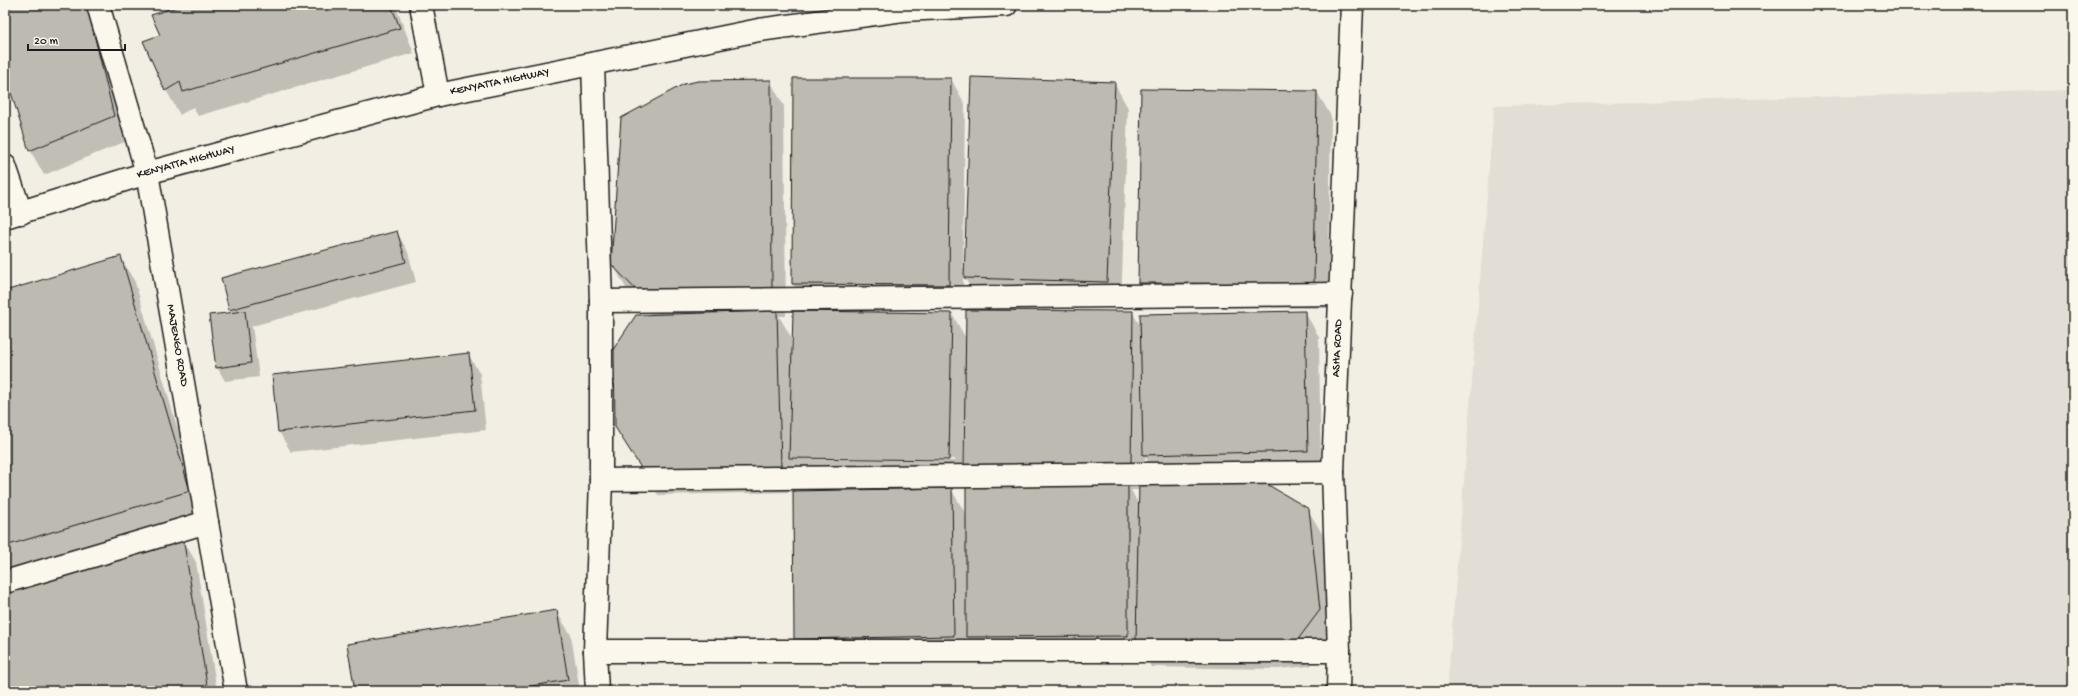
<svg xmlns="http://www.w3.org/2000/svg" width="2078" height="696" font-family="'Gochi Hand',sans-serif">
<rect width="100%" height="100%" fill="#f2eee4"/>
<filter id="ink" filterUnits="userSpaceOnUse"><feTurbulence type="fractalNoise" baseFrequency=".025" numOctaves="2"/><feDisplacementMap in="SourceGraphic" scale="8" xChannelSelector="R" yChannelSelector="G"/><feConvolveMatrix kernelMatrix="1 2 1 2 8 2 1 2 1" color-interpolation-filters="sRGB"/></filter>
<g filter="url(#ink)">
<path fill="#e2ded5" d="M2073,90V691H1447L1494,106Z"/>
<path fill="#0003" fill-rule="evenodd" d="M5,5H91L127,141L44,175L30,150L5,71Z
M163,5H395L414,53L198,116L193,107L180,115L166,90L144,42L161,35L166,11Z
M951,79L965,104L963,268L965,269L1114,83L1128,108L1121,306L979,302L963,275V309H807L793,284Z
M770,81L784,106L786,316H779L791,337V350L952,314L967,340L1132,312L1142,329L1305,312L1319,337L1321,476L1158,479L1145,456V483L1308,510L1323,535L1333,635L1310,666L1278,669L1151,667L1141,650L981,661L967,637V661L809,663L795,639L794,492L658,495L616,427L651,315L626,288L612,263ZM964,420H966L965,465L977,485L967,516L951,489L794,492V463L805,482L963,485ZM804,457L954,459V461L804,459ZM1131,490H1139V505Z
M1317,92L1331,116L1328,308L1153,307L1139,282Z
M397,232L408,252L416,282L252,326L259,377L225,381L217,367L233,313L230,309Z
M121,258L135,282L203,516L5,574V292Z
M468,354L480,374L486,430L291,452L279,432Z
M182,538L196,562L217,691H5Z
M556,611L571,635L580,691H356Z"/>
<path fill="#bdbab1" stroke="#1c1c1c" d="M5,5H87L114,116L29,151L5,73Z
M183,5H391L400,28L183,92L180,82L165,91L143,41L160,35L151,15Z
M971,77L1115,82L1107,282L964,278Z
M793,78H951L949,285L792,284Z
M771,80L772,292L639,293L611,264L621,118L684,84L698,81Z
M1141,89L1317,91L1314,284L1138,283Z
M397,231L406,262L229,310L221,278Z
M121,256L190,491L5,546V291Z
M966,310L1133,311L1131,466L964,465Z
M245,311L251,363L216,368L209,315Z
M777,311L781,467L643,471L615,427L614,348L636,315Z
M793,311L952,313L949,460L789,458Z
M1305,311L1308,451L1143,455L1140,314Z
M469,353L475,410L278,432L272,375Z
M1139,482L1265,483L1309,509L1320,610L1296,642L1136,643Z
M1128,483V636L966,637V484Z
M952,488L954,636L794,639L793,491Z
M183,537L208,691H5V589Z
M557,610L568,680L501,691H355L347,644Z"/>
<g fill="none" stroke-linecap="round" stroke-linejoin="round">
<g stroke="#1c1c1c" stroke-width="25">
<g id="street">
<path id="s1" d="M98,5L147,173L236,691"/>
<path d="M421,5L438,95"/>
<path d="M593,64L601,301V480L595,651L597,691"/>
<path d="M5,166L21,213"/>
<path id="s2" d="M5,217L147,173L438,95L759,30L903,10L1006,5"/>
<path d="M601,301L1341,294"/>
<path d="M601,480L1333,472"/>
<path d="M5,582L207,522"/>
<path d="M595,651H1339"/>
<path id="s3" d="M1338,691L1339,651L1333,472L1352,5"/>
</g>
</g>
<use href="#street" stroke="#fbf7ec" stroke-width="22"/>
</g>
</g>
<g text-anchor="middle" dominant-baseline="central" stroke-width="3.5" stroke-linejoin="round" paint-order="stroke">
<g font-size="12" fill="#1c1c1c" stroke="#fbf7ec">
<text stroke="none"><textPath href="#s2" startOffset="513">KENYATTA HIGHWAY</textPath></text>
<text stroke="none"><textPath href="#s2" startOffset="189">KENYATTA HIGHWAY</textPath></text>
<text stroke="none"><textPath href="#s1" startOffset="350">MAJENGO ROAD</textPath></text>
<text stroke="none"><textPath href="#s3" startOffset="343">ASHA ROAD</textPath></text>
</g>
</g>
<rect width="2078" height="696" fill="none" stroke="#fbf7ec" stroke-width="20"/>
<rect x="10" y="10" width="2058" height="676" fill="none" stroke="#1c1c1c" stroke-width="1.5" filter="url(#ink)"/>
<path d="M28 44v6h97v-6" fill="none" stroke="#1c1c1c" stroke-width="2"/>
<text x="34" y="44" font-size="12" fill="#1c1c1c" stroke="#fbf7ec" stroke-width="3" paint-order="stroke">20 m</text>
</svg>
